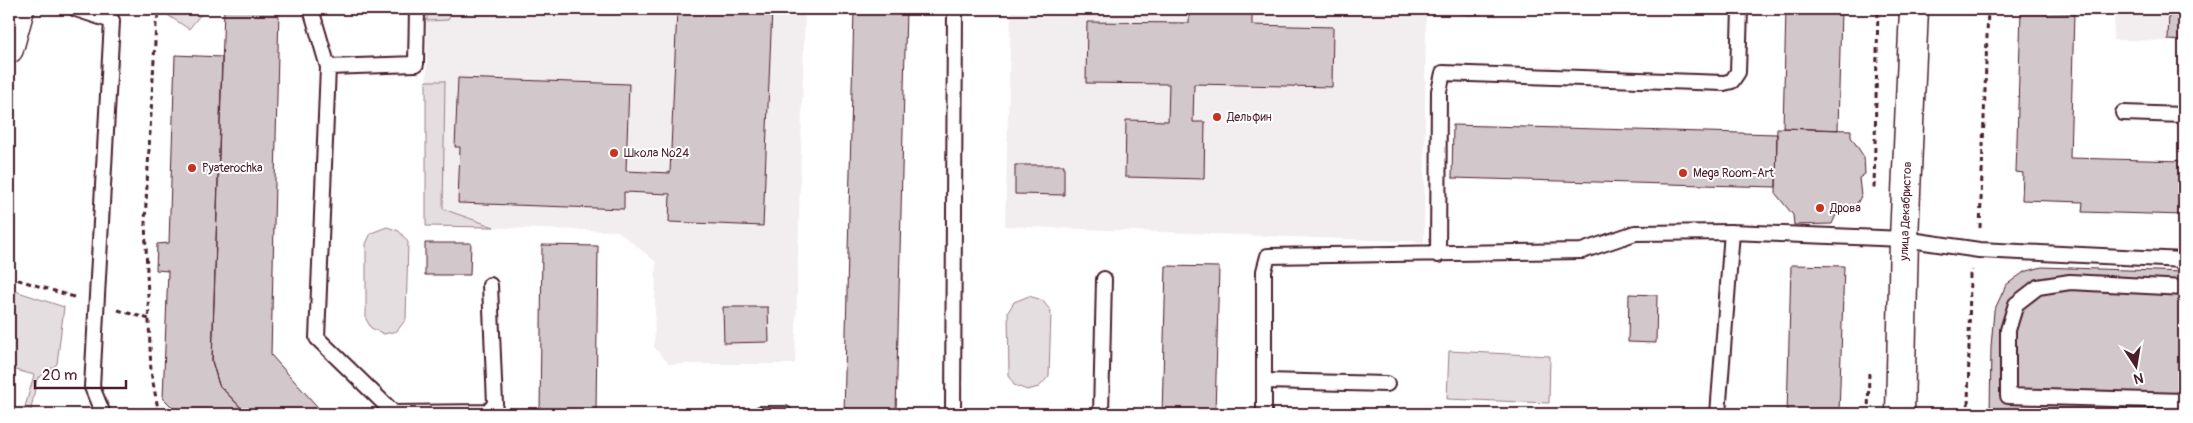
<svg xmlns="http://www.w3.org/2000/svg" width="2193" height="423" font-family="Pangolin,sans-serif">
<rect width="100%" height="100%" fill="#fff"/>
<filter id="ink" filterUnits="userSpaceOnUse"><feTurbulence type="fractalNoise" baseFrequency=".02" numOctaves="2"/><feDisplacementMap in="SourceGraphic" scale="10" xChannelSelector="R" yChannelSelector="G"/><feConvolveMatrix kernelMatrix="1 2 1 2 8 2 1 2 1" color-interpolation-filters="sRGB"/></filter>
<g filter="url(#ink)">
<path fill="#f2eeef" d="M448,9H805L795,364H669L654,347L656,262L618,231L426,226L427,21L448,20Z
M1011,9H1426L1424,242L1005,226Z
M2115,9H2184V41L2113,40Z"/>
<path fill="#e5dee0" stroke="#987e86" d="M166,9H205L189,29L169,16Z
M427,9H453L448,20L427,21Z
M1436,9H1512L1470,15L1437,11Z
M426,81H445L443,209L494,227L426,226Z
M387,227L399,231L408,242L406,319L397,331L384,334L371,328L366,319V244L371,233Z
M9,289L64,307L57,364L37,379L30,414H23L34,375L9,368Z
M1029,296L1042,300L1051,311L1049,376L1039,387L1027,390L1014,385L1009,375L1008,312L1014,302Z
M1449,351L1550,356L1549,403L1447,399Z"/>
<path fill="#d2c7cb" stroke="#4a1f2b" d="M224,9H279L271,355L324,414H247L219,385L212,361Z
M677,9H772L763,226L669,222L670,194L624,192V209L458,203L460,147H455L458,78L629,84L626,171L670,173Z
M854,9H906L896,414H844Z
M1189,9H1252V25L1333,27L1332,87L1194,84L1193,122H1205L1204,179L1125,177L1126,120L1168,121L1169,84L1086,83L1087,22L1189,23Z
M1786,9H1841L1838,130L1783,128Z
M2021,11L2074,13L2070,158L2184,161V215L2082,212L2083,202L2022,200L2023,173L2016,172Z
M2169,13L2184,14V41L2168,40Z
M175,55L222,57L212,361L219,385L247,414H179L163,398L168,271L156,270L157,244L169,243Z
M1453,125L1777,134L1776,187L1452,178Z
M1777,128L1851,130V137L1864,157L1865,174L1859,178L1861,196L1854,210L1836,215L1832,224L1794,225L1793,215L1776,194Z
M1015,165H1064V195L1015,194Z
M425,243H471L470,275H425Z
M542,245L598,246L596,414H540Z
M1791,265L1844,266L1839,414H1787Z
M1166,266L1219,267L1215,414H1162Z
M2042,267L2184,272V414H1990L1991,347L1994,311L2006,285L2024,272Z
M1629,294L1657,295L1656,343L1628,342Z
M723,307H768L769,342L724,343Z"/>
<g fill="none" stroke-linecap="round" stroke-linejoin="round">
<g stroke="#4a1f2b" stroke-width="18">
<path id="lane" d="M76,9L112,21L92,387L103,414
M311,9L328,67L317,338L394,413L488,412L495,404L490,285
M328,67L416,64L417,9
M2123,113L2184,115
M1438,255L1439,91L1443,73L1724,83L1732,81L1738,72L1740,9
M2184,288L2070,282L2038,287L2016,304L2008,330V396L2184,401
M1265,381L1387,384
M760,414H785
M953,414L955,9
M1101,414L1104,279
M1264,414V271L1268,256L1582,251L1635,233L1732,232L1904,239L1979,250L2184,260
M1718,414L1732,232"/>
</g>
<g stroke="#4a1f2b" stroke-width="31">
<path id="secondary" d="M9,49L20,9
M1900,414L1904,239L1914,9"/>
</g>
<path stroke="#4a1f2b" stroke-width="3" stroke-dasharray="5 4" stroke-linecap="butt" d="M1874,188L1878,9
M1980,228L1988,9
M9,277L74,297
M118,310L149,319
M159,414L151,372L145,221L156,24L160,9
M1868,414L1869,372
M1968,414L1970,275L1972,270"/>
<use href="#lane" stroke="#fff" stroke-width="14"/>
<use href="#secondary" stroke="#fff" stroke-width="28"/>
</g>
</g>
<g fill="#c8321e" stroke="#fff" stroke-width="2">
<circle cx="1217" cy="117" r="5"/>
<circle cx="614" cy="153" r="5"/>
<circle cx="192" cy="168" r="5"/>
<circle cx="1683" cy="173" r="5"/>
<circle cx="1820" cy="208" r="5"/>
</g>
<g text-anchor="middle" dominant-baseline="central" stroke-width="4" stroke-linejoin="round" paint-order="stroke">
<g font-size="12" fill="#4a1f2b" stroke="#fff" text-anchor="start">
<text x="1227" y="117">Дельфин</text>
<text x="624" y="153">Школа №24</text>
<text x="202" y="168">Pyaterochka</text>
<text x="1693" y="173">Mega Room-Art</text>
<text x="1830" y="208">Дрова</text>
</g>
<g font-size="12" fill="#4a1f2b" stroke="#fff">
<text transform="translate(1906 211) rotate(-88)">улица Декабристов</text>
</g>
</g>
<rect width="2193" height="423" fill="none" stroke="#fff" stroke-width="30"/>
<rect x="15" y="15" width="2163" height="393" fill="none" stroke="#4a1f2b" stroke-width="2" filter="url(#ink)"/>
<g transform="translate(2136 366) rotate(168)" stroke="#ffffff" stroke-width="4" paint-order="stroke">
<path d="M0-4L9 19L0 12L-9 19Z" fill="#4a1f2b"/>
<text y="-8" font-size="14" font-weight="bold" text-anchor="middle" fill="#4a1f2b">N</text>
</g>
<path d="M35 380v8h91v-8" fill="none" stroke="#4a1f2b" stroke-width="2.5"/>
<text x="42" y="380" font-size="15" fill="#4a1f2b" stroke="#ffffff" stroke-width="4" paint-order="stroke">20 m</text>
</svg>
